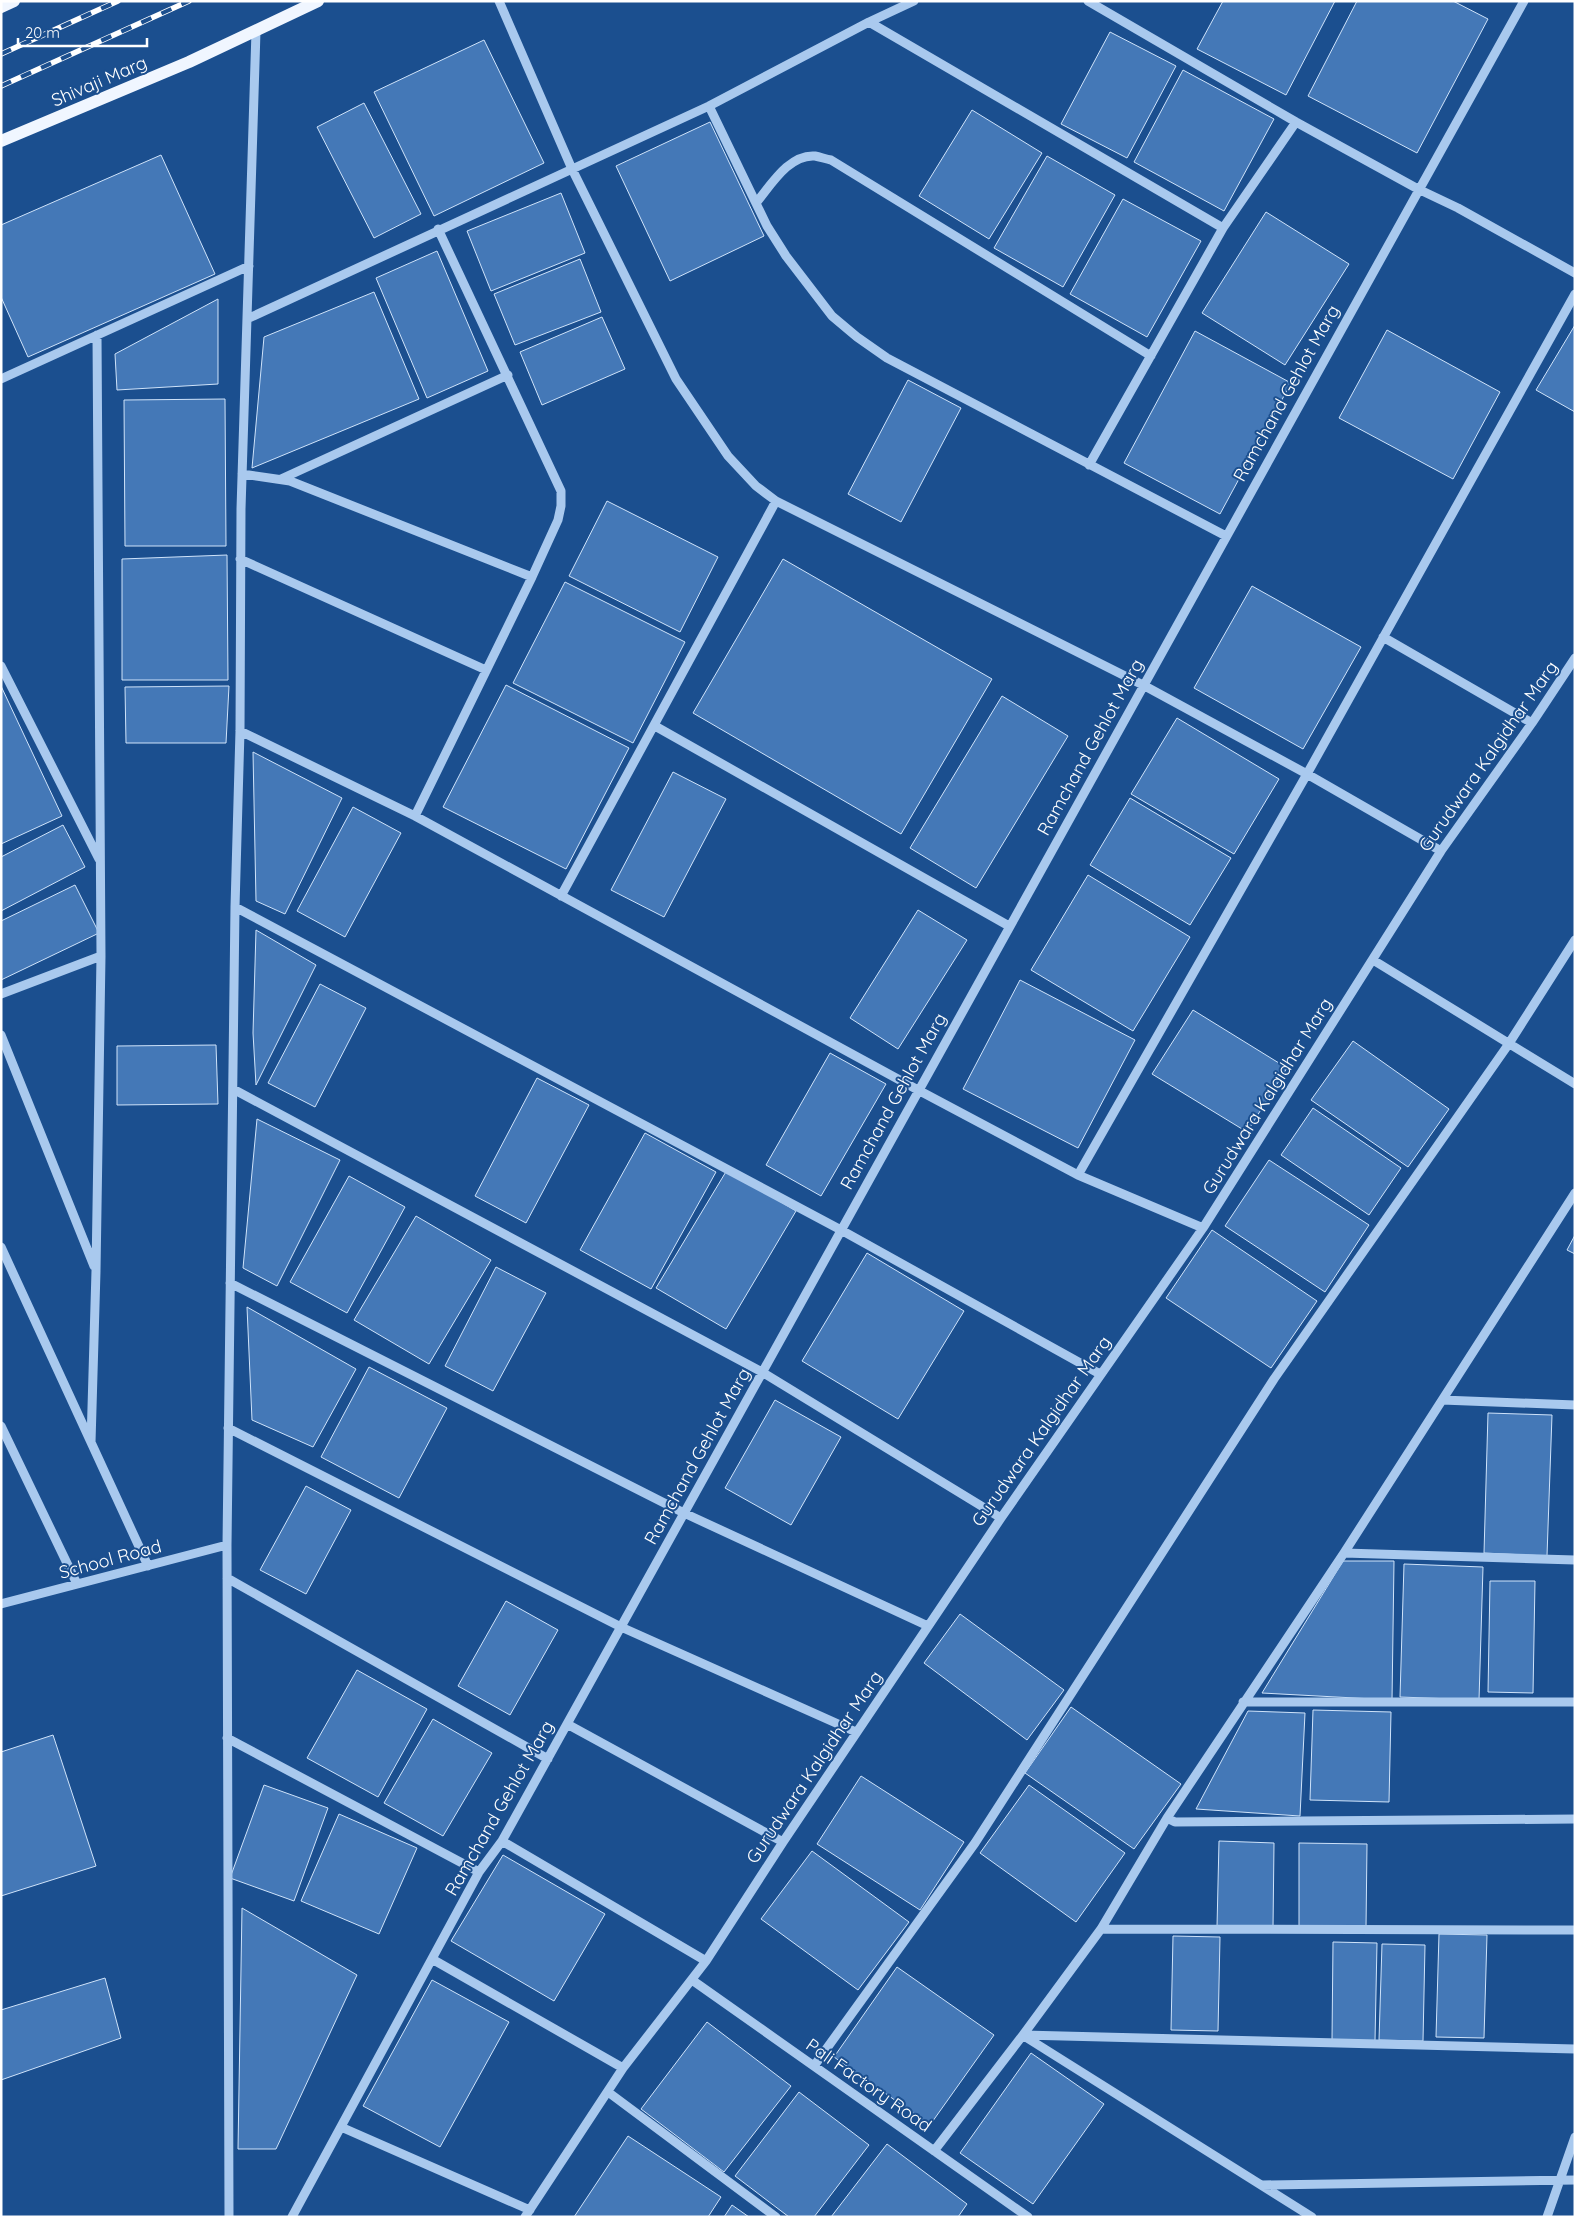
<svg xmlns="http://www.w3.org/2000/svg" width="1576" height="2218" font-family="Quicksand,sans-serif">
<rect width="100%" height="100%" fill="#1b4f8f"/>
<path fill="#4478b7" stroke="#cfe3fa" d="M1223,1H1335L1286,95L1197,49Z
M1357,1H1453L1488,19L1417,153L1308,96Z
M1110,32L1176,66L1127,158L1061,124Z
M484,40L544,163L434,216L374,92Z
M1183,70L1274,119L1224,211L1134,162Z
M364,103L421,214L374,238L317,127Z
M972,110L1042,153L989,239L919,196Z
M710,122L764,236L670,281L616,166Z
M161,155L215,274L28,357L1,297V225Z
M1047,156L1115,195L1063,287L994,248Z
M561,193L585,253L491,291L467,231Z
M1123,199L1201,241L1147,337L1070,294Z
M1266,212L1349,264L1285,365L1202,313Z
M437,251L488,371L427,398L376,278Z
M580,259L601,312L515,345L494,294Z
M374,292L419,399L252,468L264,337Z
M218,299V384L117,390L115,354Z
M602,317L625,369L542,405L520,352Z
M1575,325V412L1536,390Z
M1387,330L1500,392L1453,479L1339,418Z
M1195,331L1291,383L1220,514L1124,463Z
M908,380L961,408L901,522L848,494Z
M225,399L226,546H125L124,400Z
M607,501L718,557L680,632L569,576Z
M227,555L228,680H122V559Z
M783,559L992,679L901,834L693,713Z
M565,582L685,642L633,743L513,683Z
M1252,586L1361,647L1303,749L1194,688Z
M506,685L629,748L566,869L443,807Z
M1,686L62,816L1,844Z
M229,686L226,743H126L125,687Z
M1002,696L1068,736L976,888L910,848Z
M1177,718L1279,779L1234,854L1131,794Z
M253,752L342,798L285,914L256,901Z
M673,772L726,799L664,917L611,890Z
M1130,798L1231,858L1190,925L1090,865Z
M353,807L401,833L345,937L297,911Z
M63,825L85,867L1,911V857Z
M1088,875L1190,937L1133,1031L1031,970Z
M75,885L99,933L1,980V921Z
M918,910L967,940L898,1049L850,1018Z
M256,930L316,965L256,1085L253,1033Z
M1020,980L1135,1040L1078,1148L963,1089Z
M320,984L366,1008L315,1107L268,1083Z
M1193,1010L1287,1068L1247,1132L1152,1074Z
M1353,1041L1449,1109L1408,1167L1311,1100Z
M216,1045L218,1104L117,1105V1046Z
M830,1053L886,1084L821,1196L766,1165Z
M537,1078L589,1105L526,1223L475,1196Z
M1313,1108L1401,1168L1369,1215L1281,1155Z
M257,1119L340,1160L277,1286L243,1268Z
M645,1133L716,1172L651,1289L580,1250Z
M1269,1160L1369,1225L1325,1292L1225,1226Z
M727,1170L796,1211L726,1329L656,1288Z
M349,1176L405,1207L347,1313L290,1282Z
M416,1216L491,1260L429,1364L354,1320Z
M1212,1230L1317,1301L1271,1368L1166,1298Z
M1575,1235V1254L1567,1250Z
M867,1253L964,1311L898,1419L802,1361Z
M496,1267L546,1293L493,1391L445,1366Z
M247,1307L356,1369L313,1447L252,1420Z
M369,1367L447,1408L399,1498L321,1457Z
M775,1400L841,1437L791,1525L725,1488Z
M1488,1413L1552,1415L1547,1556L1484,1553Z
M306,1486L351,1510L306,1594L260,1570Z
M1343,1561H1394L1392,1700L1262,1693Z
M1404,1564L1483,1567L1479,1700L1400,1697Z
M1490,1581H1535L1533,1693L1488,1692Z
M506,1601L558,1630L510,1715L458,1686Z
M960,1614L1064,1690L1027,1740L924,1663Z
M357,1670L427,1709L378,1797L307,1758Z
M1071,1707L1181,1784L1134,1849L1025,1773Z
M1313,1710L1391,1712L1389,1802L1310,1800Z
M1248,1711L1305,1713L1300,1816L1196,1809Z
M433,1719L492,1753L443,1836L384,1803Z
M53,1735L96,1866L1,1896V1752Z
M861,1776L964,1842L920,1910L817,1844Z
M264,1785L328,1808L294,1901L230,1878Z
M1029,1785L1125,1853L1076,1922L980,1853Z
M339,1814L417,1848L379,1934L301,1901Z
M1219,1841L1274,1843L1273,1928L1217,1927Z
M1299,1843L1367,1844L1366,1928L1299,1927Z
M812,1851L909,1922L858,1990L761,1919Z
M503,1855L605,1914L554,2001L451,1941Z
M242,1908L357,1975L276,2149H238Z
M1439,1934L1487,1935L1484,2038L1436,2037Z
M1173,1936L1220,1937L1218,2031L1171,2030Z
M1333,1942L1377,1943L1375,2041L1332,2040Z
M1382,1944L1425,1945L1423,2041L1379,2040Z
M897,1967L994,2035L930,2125L834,2057Z
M105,1978L121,2038L1,2080V2010Z
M432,1980L509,2022L440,2147L363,2106Z
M707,2022L791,2086L724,2172L641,2109Z
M1031,2053L1104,2104L1033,2204L960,2153Z
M799,2092L869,2145L814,2217H789L735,2176Z
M628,2136L721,2197L708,2217H574Z
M887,2144L967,2204L958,2217H831Z
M732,2205L749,2217H724Z"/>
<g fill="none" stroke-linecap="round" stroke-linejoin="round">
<path stroke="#a9c9ee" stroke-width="9" d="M499,1L572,169L676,379L728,456L756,486L776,501L1143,685L1307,774L1441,851
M1088,1L1296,122L1418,189L1458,208L1575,273
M869,22L1223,228
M709,106L767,226L786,256L832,316L857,337L887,358L1226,536
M756,203C771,185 789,154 815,156C820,157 826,159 831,160L1151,356
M247,319L709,106L869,22L914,1
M1,379L249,266
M1089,465L1223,228L1296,122
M242,474L290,481L532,577
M281,479L508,375
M240,559L486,670
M1383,637L1532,723
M1,666L99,859
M655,726L1009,926
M240,731L415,816L918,1090L1078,1175L1203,1228
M415,816L532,577L558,520L561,506V491L438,229
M561,896L776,501
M235,907L841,1230L1100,1374
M1373,960L1575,1084
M1,994L101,956
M1,1035L94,1266
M233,1089L762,1372L1001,1518
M1078,1175L1307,774L1575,294
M1,1247L148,1566
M230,1283L684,1513L928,1626
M1442,1400L1575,1405
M1,1426L77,1584
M228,1428L621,1627L856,1732
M91,1442L96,1271L101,956L97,335
M1344,1553L1575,1560
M227,1578L548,1759
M1,1604L227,1545
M1243,1702H1575
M567,1724L783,1842
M227,1738L479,1872
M1167,1818L1175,1822L1575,1819
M502,1841L706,1961
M1101,1929L1575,1930
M432,1959L623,2068
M692,1980L1028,2217
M1023,2035L1575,2049
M1024,2036L1312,2217
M814,2066L975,1843L1274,1379L1508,1045L1575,940
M608,2092L776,2217
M341,2127L530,2210
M934,2151L1023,2035L1101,1929L1167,1818L1344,1553L1575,1193
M1263,2185L1575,2180
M229,2217L227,1545L235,907L240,731L241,509L256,31
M292,2217L479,1872L502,1841L1524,1
M525,2217L623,2068L706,1961L783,1842L1001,1518L1203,1228L1441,851L1532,723L1575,658
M1547,2217L1575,2137"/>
<path stroke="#f0f6ff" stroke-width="12" d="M1,7L14,1
M1,141L189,62L318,1"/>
<g stroke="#fff" stroke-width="5.5">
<path id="rail" d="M1,54L118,1
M1,86L189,1"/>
</g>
<use href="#rail" stroke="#1b4f8f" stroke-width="4" stroke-dasharray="11" stroke-linecap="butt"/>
</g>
<g text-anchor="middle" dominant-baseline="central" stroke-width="4" stroke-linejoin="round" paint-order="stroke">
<g font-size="18" fill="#fff" stroke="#1b4f8f">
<text transform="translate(99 81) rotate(-23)">Shivaji Marg</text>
<text transform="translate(1286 393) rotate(-61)">Ramchand Gehlot Marg</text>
<text transform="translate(1090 747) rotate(-61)">Ramchand Gehlot Marg</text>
<text transform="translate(1488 756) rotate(-55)">Gurudwara Kalgidhar Marg</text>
<text transform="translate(1267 1096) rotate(-58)">Gurudwara Kalgidhar Marg</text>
<text transform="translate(893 1101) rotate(-61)">Ramchand Gehlot Marg</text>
<text transform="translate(1041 1431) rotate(-55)">Gurudwara Kalgidhar Marg</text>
<text transform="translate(697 1456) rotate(-61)">Ramchand Gehlot Marg</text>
<text transform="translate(110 1559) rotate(-15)">School Road</text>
<text transform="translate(814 1767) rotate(-56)">Gurudwara Kalgidhar Marg</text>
<text transform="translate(499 1808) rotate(-60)">Ramchand Gehlot Marg</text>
<text transform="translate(869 2085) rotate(35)">Pali Factory Road</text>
</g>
</g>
<rect width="1576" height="2218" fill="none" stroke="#ffffff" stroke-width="5"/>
<path d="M18 38v8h129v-8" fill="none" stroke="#ffffff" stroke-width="2.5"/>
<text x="25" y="38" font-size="15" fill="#ffffff" stroke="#1b4f8f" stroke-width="4" paint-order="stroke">20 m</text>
</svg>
